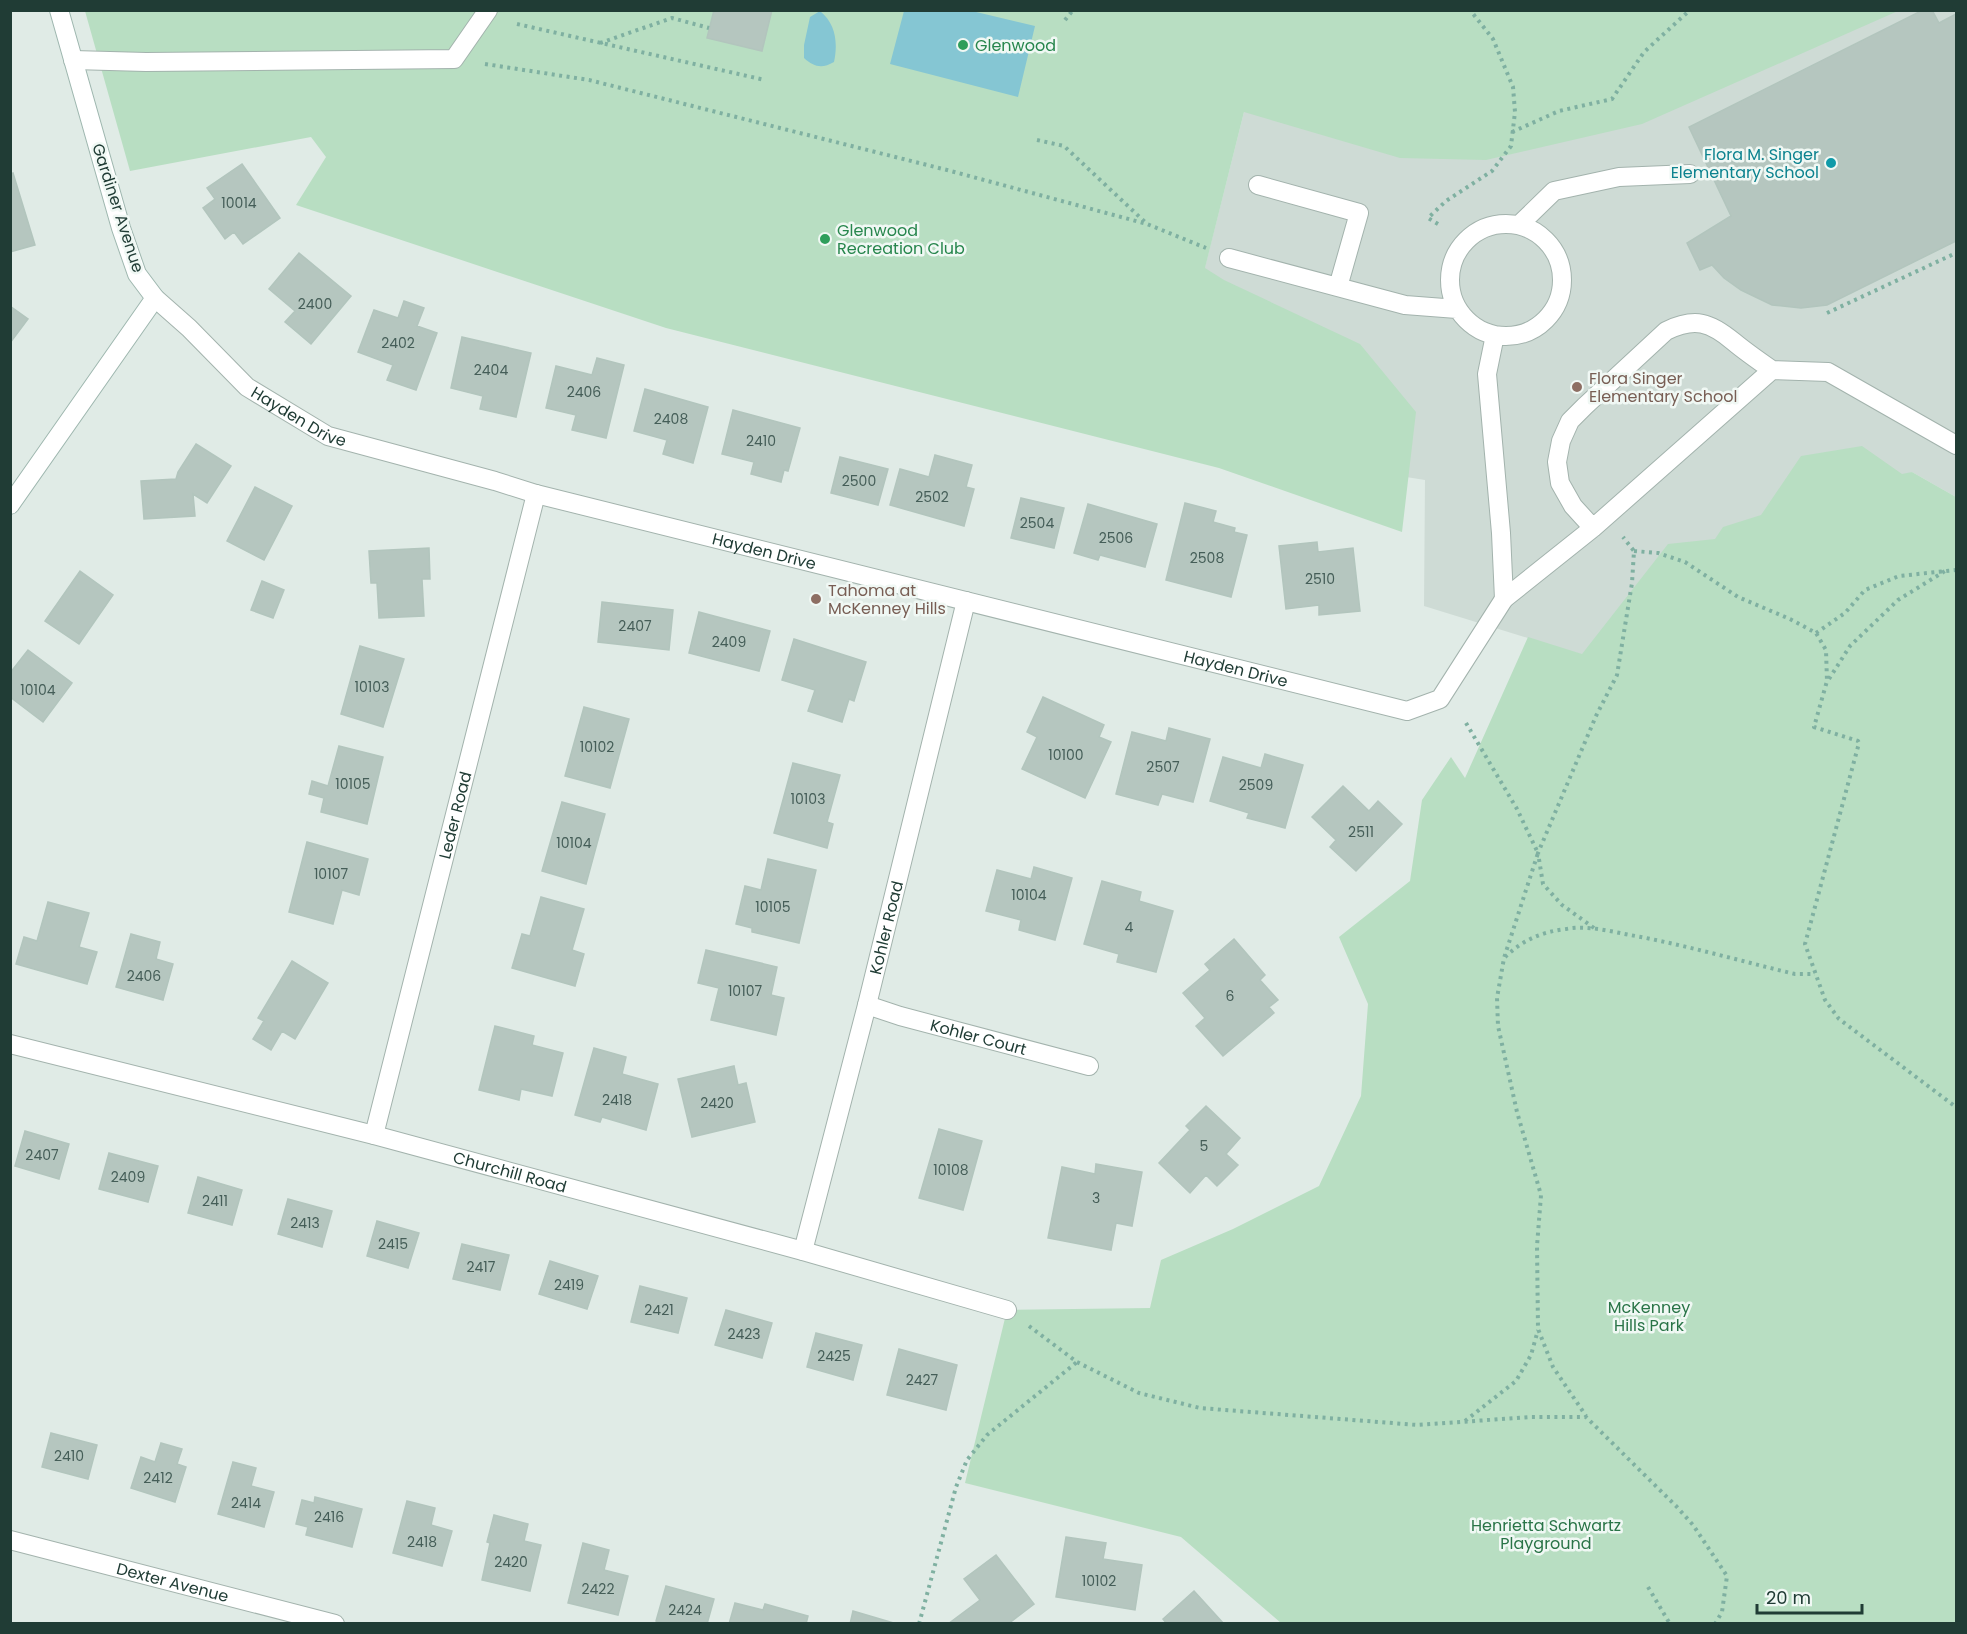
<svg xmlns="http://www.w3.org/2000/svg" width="1967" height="1634" font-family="Poppins,sans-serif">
<rect width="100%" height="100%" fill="#e0ebe6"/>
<path fill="#cedbd5" d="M1257,11H1956V497L1912,472L1634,667L1606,662L1424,606L1425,480L1187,442L1199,291L1244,112Z"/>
<path fill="#b8dec2" d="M85,11H1898L1642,124L1486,160L1400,158L1244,112L1205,268L1224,280L1360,344L1416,412L1402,532L1219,468L666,328L296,205L326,157L311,137L130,171Z
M1862,446L1902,474L1912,472L1956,497V1623H1281L1181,1537L965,1483L1007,1310L1150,1308L1161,1260L1233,1229L1319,1186L1361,1096L1368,1004L1339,937L1410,881L1422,800L1451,757L1465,778L1528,637L1582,654L1668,544L1715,539L1723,527L1761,515L1801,456Z"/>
<path fill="#85c6d3" d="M820,11C836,24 838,43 834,62C822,69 814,67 804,58V45L810,17Z
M904,11H972L1035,26L1018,97L890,64Z"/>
<path fill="#b5c6bf" stroke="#b2c5bd" stroke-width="1.5" d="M714,10H772L762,51L707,38Z
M1923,10H1932L1939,23L1956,14V241L1827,305L1801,308L1772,305L1741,290L1724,278L1712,265L1700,270L1687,243L1731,216L1689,127Z
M242,164L280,218L243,244L234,232L225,239L203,208L215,199L207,188Z
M13,173L35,245L10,252V174Z
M299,253L351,296L311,344L285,322L295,311L269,289Z
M404,301L424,308L417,326L437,333L416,390L387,380L393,365L358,352L374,310L398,318Z
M10,306L28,319L10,343Z
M462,337L531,353L516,417L480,409L483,396L451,388Z
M597,358L624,365L606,438L572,430L576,415L546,408L556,366L592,375Z
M645,389L708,407L693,463L663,454L667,440L634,431Z
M733,410L800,428L788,471L784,470L781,482L751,474L754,462L722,454Z
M196,444L231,466L207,503L193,494L195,516L144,519L141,481L176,479L178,472Z
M935,455L972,465L966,487L974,489L964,526L890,505L900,469L929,477Z
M840,457L888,469L878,505L831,493Z
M255,487L292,506L264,560L227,541Z
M1021,498L1064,508L1054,548L1011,538Z
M1185,503L1216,511L1213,522L1235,528L1234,532L1247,535L1231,597L1166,580Z
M1088,504L1157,524L1145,567L1100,555L1098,560L1074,553Z
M1317,542L1318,552L1353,548L1360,611L1319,615V605L1286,609L1279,546Z
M429,548L430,579H422L424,616L379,618L377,583H371L369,551Z
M80,571L113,595L79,644L45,621Z
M262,581L284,590L273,618L251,610Z
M602,602L673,610L669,650L598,642Z
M699,612L770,631L759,671L689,653Z
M794,639L866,662L854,701L849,699L842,722L808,711L815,690L782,680Z
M360,646L404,659L383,727L341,714Z
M28,650L72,683L43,722L10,697V673Z
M1043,697L1104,725L1099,737L1111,742L1085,798L1022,769L1037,737L1027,732Z
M584,707L629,719L610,788L565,776Z
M1169,728L1210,739L1193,802L1162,794L1158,805L1116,794L1132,732L1166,741Z
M339,746L383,757L367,824L321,812L324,798L309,794L312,781L328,786Z
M1265,754L1303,765L1285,828L1247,818L1249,813L1210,801L1223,757L1261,768Z
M793,763L840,775L827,822L833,824L827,848L774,833Z
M1343,786L1369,811L1378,801L1402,824L1356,871L1330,847L1336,840L1312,817Z
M562,802L605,814L586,884L542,871Z
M307,842L368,859L359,895L342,890L333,924L289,912Z
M768,859L816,870L799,943L752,932V928L736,924L745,886L761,890Z
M1034,867L1072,878L1055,940L1019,930L1021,920L986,911L997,870L1031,879Z
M1102,881L1141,892L1139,901L1173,911L1156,972L1117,962L1119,954L1084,944Z
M541,897L584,909L572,950L584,954L575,986L512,968L522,934L530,936Z
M48,902L89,913L79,947L97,952L87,984L16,964L24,937L37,941Z
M131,934L160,942L156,959L173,964L163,1000L116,987Z
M1234,939L1265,975L1260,980L1278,1000L1269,1007L1274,1013L1223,1056L1196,1026L1205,1018L1183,993L1210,970L1205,964Z
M706,950L777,967L771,995L784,998L776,1035L711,1020L719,988L698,983Z
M292,961L328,983L295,1039L282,1031L271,1050L253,1039L264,1021L258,1018Z
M495,1026L534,1036L532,1045L563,1053L552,1096L521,1089L519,1100L479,1090Z
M594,1048L626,1057L622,1074L658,1084L646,1130L602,1117L600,1122L575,1115Z
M734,1066L738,1085L746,1083L755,1122L692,1137L678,1079Z
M1206,1106L1240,1138L1226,1154L1238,1165L1217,1186L1206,1175L1190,1193L1159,1163L1190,1130L1186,1126Z
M939,1129L982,1141L963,1210L919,1198Z
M25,1131L69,1144L59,1179L15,1166Z
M109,1153L158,1166L148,1202L99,1189Z
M1096,1164L1142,1172L1132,1226L1116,1223L1111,1250L1048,1238L1062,1167L1095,1174Z
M198,1177L242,1190L232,1225L188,1213Z
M288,1199L332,1211L322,1247L278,1234Z
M377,1221L419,1233L408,1268L367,1256Z
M462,1244L509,1255L500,1290L453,1279Z
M550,1261L598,1276L587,1309L539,1294Z
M640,1286L687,1298L678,1333L631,1322Z
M726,1310L772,1323L762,1358L715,1345Z
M816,1333L862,1345L853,1380L807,1367Z
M899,1349L957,1365L946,1410L887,1395Z
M51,1433L97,1445L88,1479L42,1467Z
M161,1443L182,1449L177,1464L186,1467L175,1502L131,1488L141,1457L155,1462Z
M233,1462L256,1468L251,1486L274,1492L264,1527L218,1514Z
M315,1497L362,1509L352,1547L306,1535L308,1527L296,1524L302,1500L314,1503Z
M407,1501L435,1508L431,1525L452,1531L442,1566L393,1553Z
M494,1515L528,1524L524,1541L541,1545L530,1591L482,1580L490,1543L487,1542Z
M1066,1537L1106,1543L1103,1559L1142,1565L1135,1610L1056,1597Z
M583,1543L609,1550L604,1570L628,1576L618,1615L568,1603Z
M996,1555L1034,1604L1008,1624H948L980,1600L964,1579Z
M666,1586L714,1599L707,1624H665L656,1621Z
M1194,1591L1224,1624H1167L1163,1619Z
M735,1603L763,1610L765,1604L808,1616L806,1624H729Z
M853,1611L897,1624H850Z"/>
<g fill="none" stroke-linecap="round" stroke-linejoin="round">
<g stroke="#a3b3ad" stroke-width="20">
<path id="lane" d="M73,60L146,62L454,59L488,10
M1258,185L1359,213L1338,287
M1450 280a56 56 0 1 1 112 0a56 56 0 1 1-112 0Z
M1519,225L1554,191L1619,177L1690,174
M1229,258L1405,305L1457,309
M1495,335L1487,374L1501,533L1504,599
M1772,370L1828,372L1956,445
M1504,599L1593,528L1772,370C1759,361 1746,352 1734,342C1710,322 1695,317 1666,331L1585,406L1570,421L1561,441L1557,462L1560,483L1573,506L1593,528"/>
</g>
<g stroke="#a3b3ad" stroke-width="20">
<g id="street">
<path id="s1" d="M155,298L189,328L247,387L328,436L495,481L536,494L1407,711L1440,699L1504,599"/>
<path id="s2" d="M867,1005L900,1016L1089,1066"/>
<path id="s3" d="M10,1044L374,1135L803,1251L1007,1310"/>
<path id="s4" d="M374,1135L536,494"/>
<path id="s5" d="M803,1251L867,1005L966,601"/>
<path id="s6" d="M10,1540L335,1624"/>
</g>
</g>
<g stroke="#9eb7af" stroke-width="20">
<path id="secondary" d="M10,505L155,298L137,274L121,228L59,10"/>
</g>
<path stroke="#7fb0a1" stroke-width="4" stroke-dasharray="3 4.5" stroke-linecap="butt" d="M1065,20L1073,10
M517,24L765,80
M600,43L672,18L709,28
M485,64L589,80L947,170L1147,224L1206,248
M1512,132L1559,111L1612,99L1644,52L1690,10
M1037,140L1064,146L1146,223
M1438,224L1428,218L1446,201L1492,171L1511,146L1515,112L1513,87L1493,39L1470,10
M1827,313L1956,253
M1634,551L1658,553L1685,562L1738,597L1790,619L1816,633L1826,650L1827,681L1814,727L1858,741L1859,743L1805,944L1825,1000L1839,1019L1956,1107
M1816,633L1845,613L1865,590L1899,576L1956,570
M1829,679L1850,646L1898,600L1945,571
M1466,723L1517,809L1538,853L1504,958L1497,998L1498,1026L1517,1112L1541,1195L1537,1246L1538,1329L1553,1367L1586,1416
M1594,928L1562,905L1543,884L1538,853L1596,716L1617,675L1632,583L1634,551L1623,537
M1505,957C1523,940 1541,932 1566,929C1587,925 1609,931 1630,935C1686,945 1740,961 1795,974H1815
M1029,1326L1077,1362L1139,1393L1200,1408L1417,1425L1531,1417H1586L1677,1507L1693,1525L1727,1576L1722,1612L1715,1624
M1465,1421L1516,1381L1531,1355L1538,1330
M1648,1587L1670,1624
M919,1624L956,1487L967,1460L987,1435L1077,1362"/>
<use href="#lane" stroke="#fff" stroke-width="18"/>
<use href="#street" stroke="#fff" stroke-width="18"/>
<use href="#secondary" stroke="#fff" stroke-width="18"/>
</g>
<g fill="#2e9e5b" stroke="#f0f8f4" stroke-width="2">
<circle cx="963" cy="45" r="6"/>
<circle cx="825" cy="239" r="6"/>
</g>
<circle fill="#0f9aa8" stroke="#f0f8f4" stroke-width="2" cx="1831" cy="163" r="6"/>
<g fill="#8d6e63" stroke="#f0f8f4" stroke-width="2">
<circle cx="1577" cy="387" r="6"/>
<circle cx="816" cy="599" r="6"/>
</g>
<g text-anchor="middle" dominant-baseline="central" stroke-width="5" stroke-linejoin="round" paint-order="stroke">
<g font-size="14" fill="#455e58">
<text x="239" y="203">10014</text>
<text x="315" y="304">2400</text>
<text x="398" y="343">2402</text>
<text x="491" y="370">2404</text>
<text x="584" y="392">2406</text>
<text x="671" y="419">2408</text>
<text x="761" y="441">2410</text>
<text x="859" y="481">2500</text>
<text x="932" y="497">2502</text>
<text x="1037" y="523">2504</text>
<text x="1116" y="538">2506</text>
<text x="1207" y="558">2508</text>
<text x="1320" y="579">2510</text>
<text x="635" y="626">2407</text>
<text x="729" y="642">2409</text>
<text x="372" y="687">10103</text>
<text x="38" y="690">10104</text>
<text x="597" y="747">10102</text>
<text x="1066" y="755">10100</text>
<text x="1163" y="767">2507</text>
<text x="353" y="784">10105</text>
<text x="1256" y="785">2509</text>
<text x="808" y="799">10103</text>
<text x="1361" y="832">2511</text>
<text x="574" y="843">10104</text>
<text x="331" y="874">10107</text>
<text x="1029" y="895">10104</text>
<text x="773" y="907">10105</text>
<text x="1129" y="927">4</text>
<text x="144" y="976">2406</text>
<text x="745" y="991">10107</text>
<text x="1230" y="996">6</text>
<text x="617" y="1100">2418</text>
<text x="717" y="1103">2420</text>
<text x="1204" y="1146">5</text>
<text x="42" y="1155">2407</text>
<text x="951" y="1170">10108</text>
<text x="128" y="1177">2409</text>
<text x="1096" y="1198">3</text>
<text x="215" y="1201">2411</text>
<text x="305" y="1223">2413</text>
<text x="393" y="1244">2415</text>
<text x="481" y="1267">2417</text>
<text x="569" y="1285">2419</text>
<text x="659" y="1310">2421</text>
<text x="744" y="1334">2423</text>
<text x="834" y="1356">2425</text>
<text x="922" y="1380">2427</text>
<text x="69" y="1456">2410</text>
<text x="158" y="1478">2412</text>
<text x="246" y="1503">2414</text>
<text x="329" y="1517">2416</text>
<text x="422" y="1542">2418</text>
<text x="511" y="1562">2420</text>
<text x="1099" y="1581">10102</text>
<text x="598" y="1589">2422</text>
<text x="685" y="1610">2424</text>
</g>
<g font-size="16" fill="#27864d" stroke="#f0f8f4" text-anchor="start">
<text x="975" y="45">Glenwood</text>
<text x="837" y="230">Glenwood<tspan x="837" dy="18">Recreation Club</tspan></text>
</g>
<g font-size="16" fill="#0d838f" stroke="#f0f8f4" text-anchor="end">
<text x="1819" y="154">Flora M. Singer<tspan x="1819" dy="18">Elementary School</tspan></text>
</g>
<g font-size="16" fill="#203c35" stroke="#f0f8f4">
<text transform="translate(118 208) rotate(72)">Gardiner Avenue</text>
<text stroke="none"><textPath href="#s1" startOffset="188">Hayden Drive</textPath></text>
<text stroke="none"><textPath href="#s1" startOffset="674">Hayden Drive</textPath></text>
<text stroke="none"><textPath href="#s1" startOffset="1160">Hayden Drive</textPath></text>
<text stroke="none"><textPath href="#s4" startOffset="330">Leder Road</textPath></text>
<text stroke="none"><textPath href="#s5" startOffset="334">Kohler Road</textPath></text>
<text stroke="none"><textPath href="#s2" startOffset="116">Kohler Court</textPath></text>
<text stroke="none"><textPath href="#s3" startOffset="516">Churchill Road</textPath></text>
<text stroke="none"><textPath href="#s6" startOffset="168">Dexter Avenue</textPath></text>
</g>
<g font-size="16" fill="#785e54" stroke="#f0f8f4" text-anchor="start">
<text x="1589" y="378">Flora Singer<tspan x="1589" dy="18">Elementary School</tspan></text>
<text x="828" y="590">Tahoma at<tspan x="828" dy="18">McKenney Hills</tspan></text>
</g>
<g font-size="16" fill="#297447" stroke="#f0f8f4">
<text x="1649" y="1307">McKenney<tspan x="1649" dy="18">Hills Park</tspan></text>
<text x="1546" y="1525">Henrietta Schwartz<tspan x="1546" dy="18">Playground</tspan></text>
</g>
</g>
<rect width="1967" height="1634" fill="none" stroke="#203c35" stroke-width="24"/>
<path d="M1757 1604v9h105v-9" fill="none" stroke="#203c35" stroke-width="3"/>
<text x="1766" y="1604" font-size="18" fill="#203c35" stroke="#f0f8f4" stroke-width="4.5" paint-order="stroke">20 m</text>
</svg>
